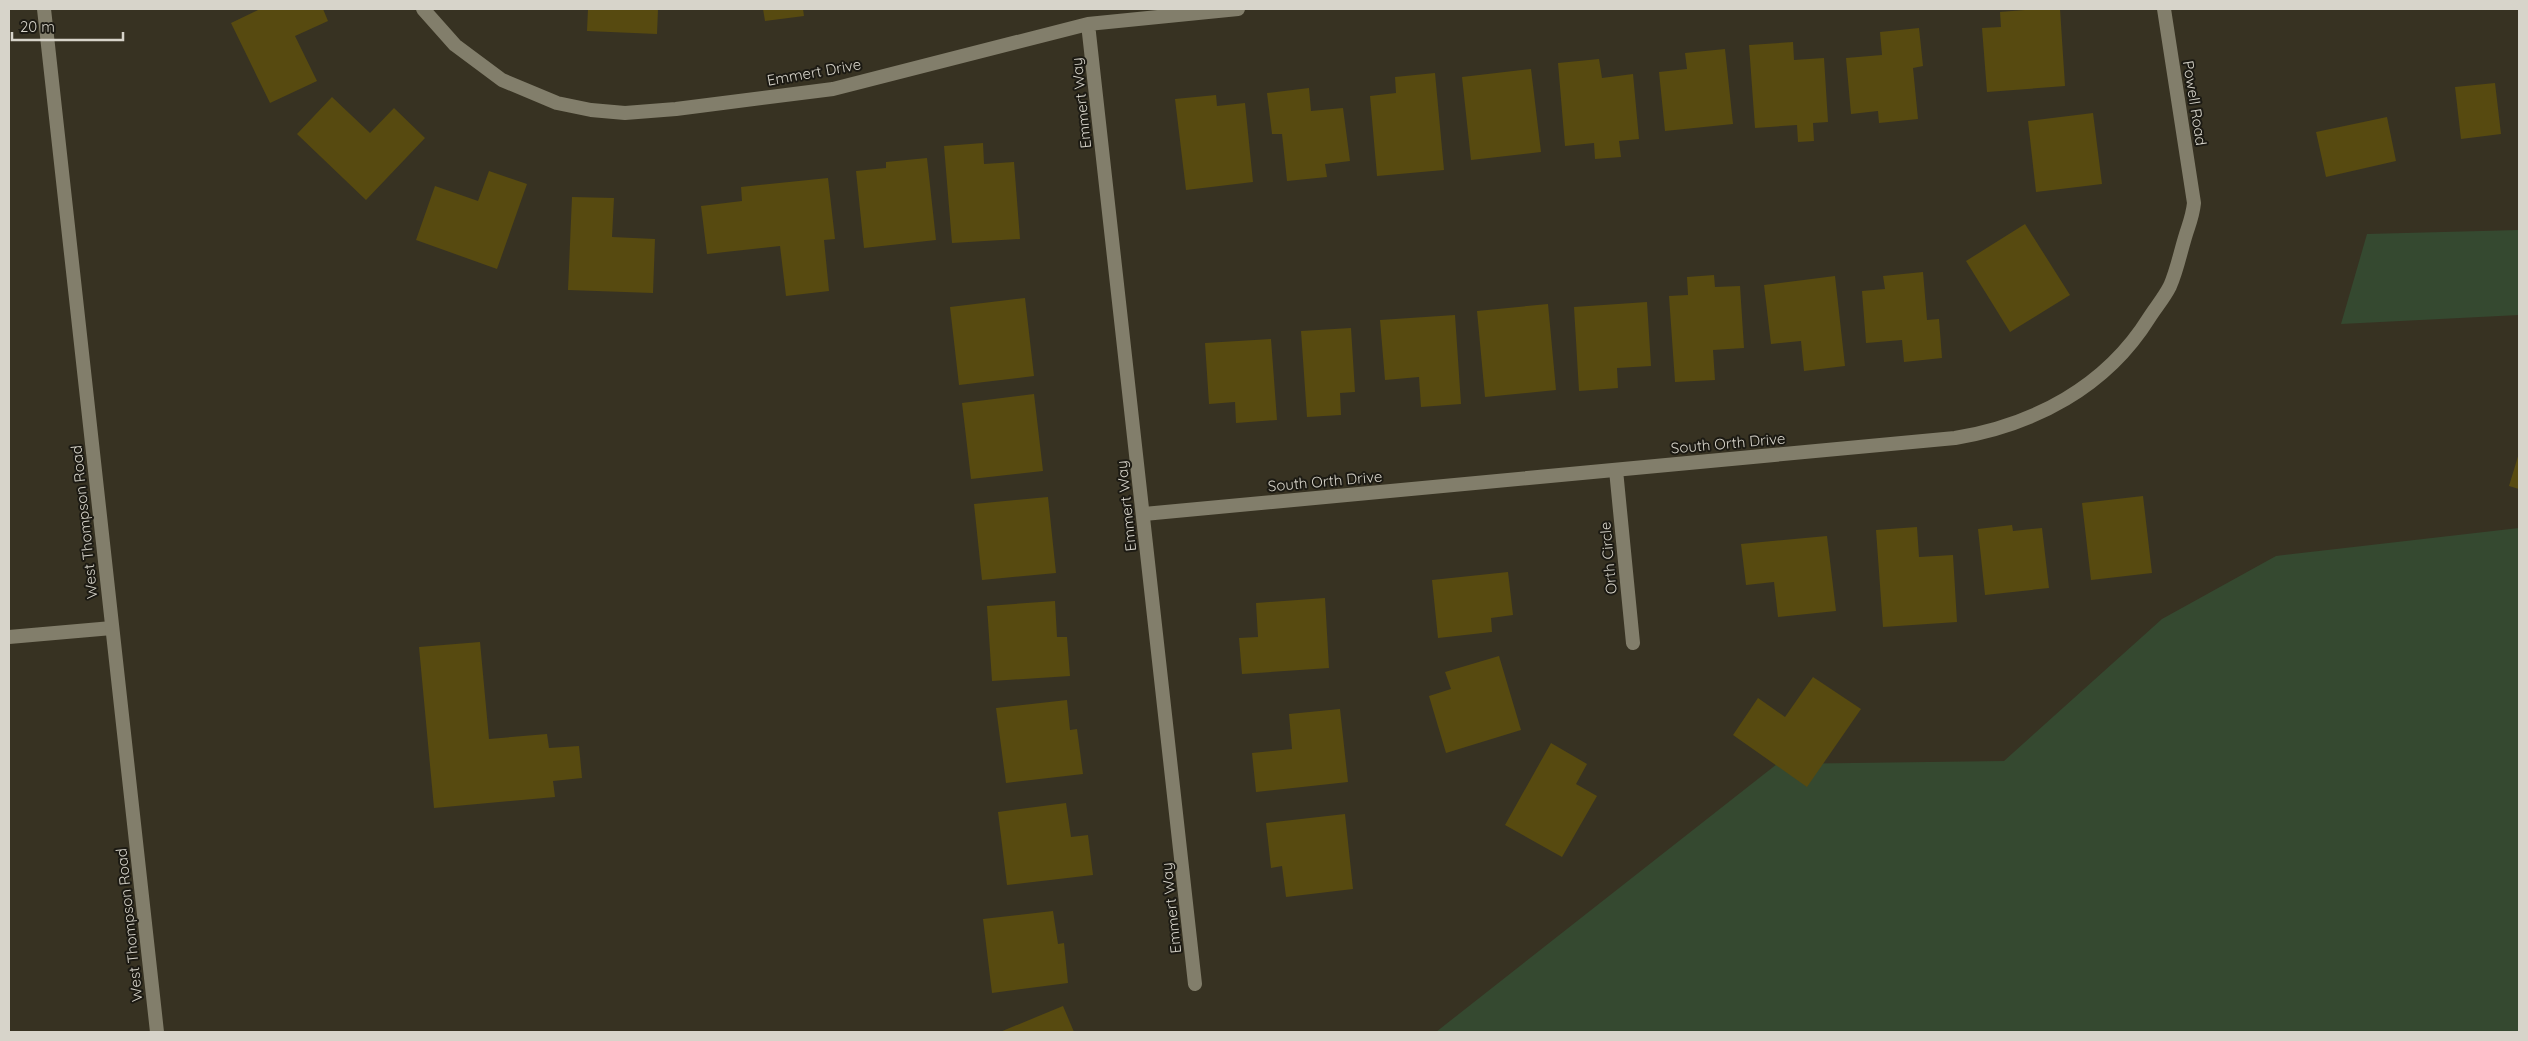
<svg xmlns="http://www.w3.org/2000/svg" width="2528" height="1041" font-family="Quicksand,sans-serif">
<rect width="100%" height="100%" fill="#373222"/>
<path fill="#354930" d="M2519,230V315L2341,324L2367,234Z
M2519,528V1032H1436L1777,764L2004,761L2162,619L2276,556Z"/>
<path fill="#574a10" d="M260,9H323L328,21L295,36L317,81L270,103L231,23Z
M588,9H658L657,34L587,31Z
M763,9H803L804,16L765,21Z
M2036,9H2060L2065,86L1987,92L1982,28L2001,27L2000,12Z
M1919,28L1923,66L1913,68L1918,119L1879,123L1878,111L1851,114L1846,58L1882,55L1880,32Z
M1793,42L1794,60L1824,58L1828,122L1813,123L1814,141L1798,142L1797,125L1755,128L1749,45Z
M1725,49L1733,124L1665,131L1659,72L1687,69L1685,53Z
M1599,59L1602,78L1633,74L1639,139L1619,141L1621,157L1595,159L1594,143L1565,146L1558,63Z
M1531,69L1541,152L1471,160L1462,77Z
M1435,73L1444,170L1377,176L1370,96L1396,93L1395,77Z
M2495,83L2501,134L2461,139L2455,87Z
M1309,88L1311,111L1343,108L1350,161L1325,164L1327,177L1287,181L1282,134H1272L1267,93Z
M1216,95L1217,106L1245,103L1253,182L1186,190L1175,99Z
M332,97L370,133L394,108L425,138L366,200L297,134Z
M2093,113L2102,184L2036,192L2028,121Z
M2387,117L2396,161L2326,177L2316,132Z
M983,143L984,164L1014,162L1020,239L952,243L944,146Z
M927,158L936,240L864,248L856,171L886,168V162Z
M489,171L527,184L497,269L416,240L435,186L478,201Z
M828,178L835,239L824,240L829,291L786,296L780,246L707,254L701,206L742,201L741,187Z
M572,197L614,198L612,237L655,239L653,293L568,290Z
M2025,224L2070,295L2010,332L1966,261Z
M1923,272L1927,320L1939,319L1942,358L1904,362L1902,340L1866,343L1862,291L1885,289L1883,276Z
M1714,275L1715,287L1740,286L1744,348L1713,350L1715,380L1675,382L1669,296L1688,295L1687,277Z
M1835,276L1845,366L1804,371L1801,341L1771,344L1764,285Z
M1025,298L1034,376L959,385L950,307Z
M1647,302L1651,366L1617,368L1618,388L1579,391L1574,307Z
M1548,304L1556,390L1485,397L1477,311Z
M1455,315L1461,404L1421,407L1419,377L1385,380L1380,320Z
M1351,328L1355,392L1340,393L1341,415L1307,417L1301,331Z
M1271,339L1277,420L1236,423L1235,402L1209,404L1205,343Z
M1034,394L1043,471L971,479L962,403Z
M2519,453V489L2509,486Z
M2143,496L2152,573L2091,580L2082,503Z
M1048,497L1056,573L982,580L974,504Z
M2012,525L2013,531L2042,528L2049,588L1985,595L1978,529Z
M1917,527L1919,557L1953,555L1957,622L1883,627L1876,530Z
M1827,536L1836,611L1778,617L1774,582L1746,585L1741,544Z
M1508,572L1513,615L1491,618L1492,632L1438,638L1432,580Z
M1325,598L1329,668L1242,674L1239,638L1258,637L1256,603Z
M1055,601L1057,637H1067L1070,676L992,681L987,606Z
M480,642L489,739L547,734L549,748L579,746L582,778L553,781L555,797L434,808L419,647Z
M1499,656L1521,730L1446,753L1429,696L1451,689L1445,672Z
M1813,677L1861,709L1807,787L1733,735L1758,698L1785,717Z
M1067,700L1070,730L1077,729L1083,774L1006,783L996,708Z
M1340,709L1348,782L1256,792L1252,753L1292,749L1289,714Z
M1551,743L1587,764L1576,784L1597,796L1562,857L1505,825Z
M1066,803L1071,837L1088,835L1093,875L1007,885L998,812Z
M1345,814L1353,889L1286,897L1282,866L1271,868L1266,823Z
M1053,911L1058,944L1064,943L1068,983L992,993L983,919Z
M1063,1006L1074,1032H1000Z"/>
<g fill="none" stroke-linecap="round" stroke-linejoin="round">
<path stroke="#827e6b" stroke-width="14" d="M423,9L455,45L502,80L557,103L591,110L625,113L676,109L833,89L1088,24L1238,9
M1088,24L1195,984
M1616,470L1633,643
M1144,514L1955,438C2034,425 2106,387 2149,318C2156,307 2164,298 2170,286C2178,268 2181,248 2188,228C2191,219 2193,213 2194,203L2164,9
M9,637L112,628"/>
<path stroke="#827e6b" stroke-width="14" d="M44,9L157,1032"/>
</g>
<g text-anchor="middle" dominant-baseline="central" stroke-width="4" stroke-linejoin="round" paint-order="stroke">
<g font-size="15" fill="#d7d4ca" stroke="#1c1a13">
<text transform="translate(814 72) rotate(-10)">Emmert Drive</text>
<text transform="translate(1081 103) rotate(-96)">Emmert Way</text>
<text transform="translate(2195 103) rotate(81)">Powell Road</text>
<text transform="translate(1728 443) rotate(-5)">South Orth Drive</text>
<text transform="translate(1325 481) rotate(-5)">South Orth Drive</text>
<text transform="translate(1126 506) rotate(-96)">Emmert Way</text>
<text transform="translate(84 522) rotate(-96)">West Thompson Road</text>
<text transform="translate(1608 558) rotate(-95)">Orth Circle</text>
<text transform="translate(1171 908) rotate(-96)">Emmert Way</text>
<text transform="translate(129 925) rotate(-96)">West Thompson Road</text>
</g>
</g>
<rect width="2528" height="1041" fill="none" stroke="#d7d4ca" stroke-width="20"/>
<path d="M12 32v8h111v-8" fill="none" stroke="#d7d4ca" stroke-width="2.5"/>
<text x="20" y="32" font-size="15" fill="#d7d4ca" stroke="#1c1a13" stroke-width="4" paint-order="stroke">20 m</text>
</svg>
